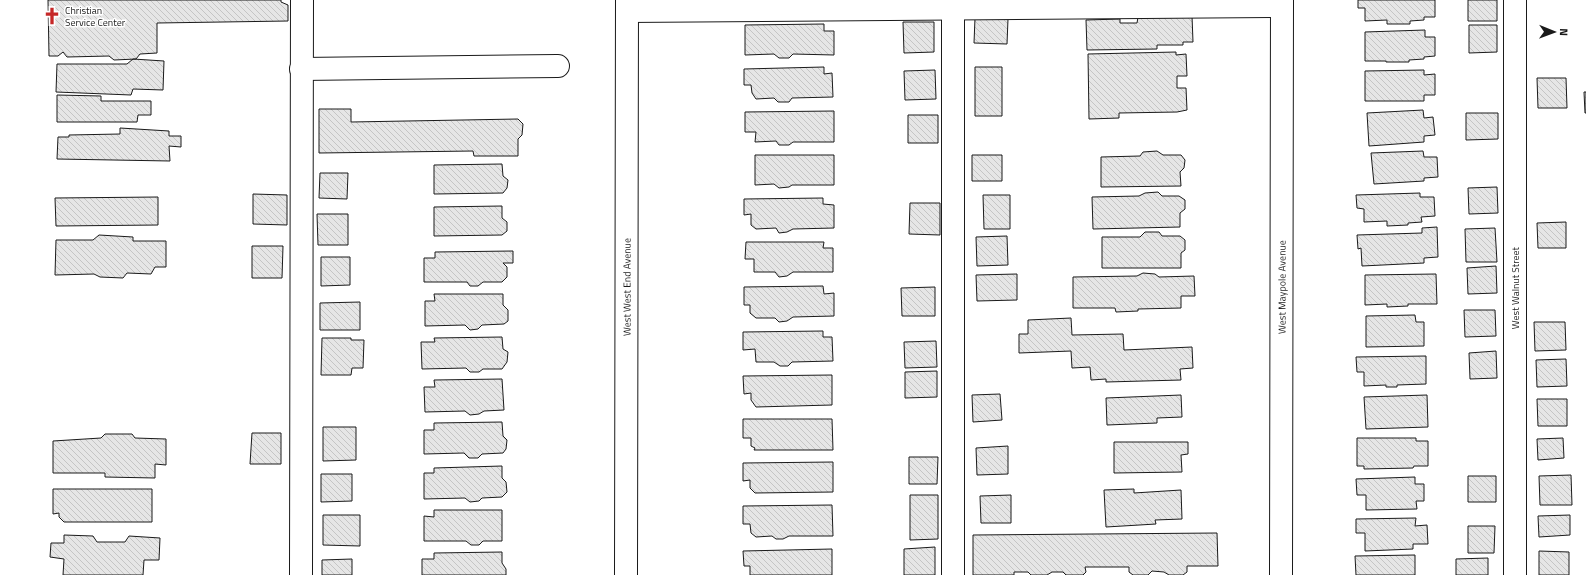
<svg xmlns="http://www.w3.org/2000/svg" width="1586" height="575" font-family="'Titillium Web',sans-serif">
<defs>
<pattern id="building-back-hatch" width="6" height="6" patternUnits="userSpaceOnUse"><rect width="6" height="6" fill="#e6e6e6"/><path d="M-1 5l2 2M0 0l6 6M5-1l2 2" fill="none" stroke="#c5c5c5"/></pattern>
</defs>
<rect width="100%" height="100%" fill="#fff"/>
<path fill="url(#building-back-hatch)" stroke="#1a1a1a" d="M48,0H281V2L288,5V21L157,23V53L140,54L136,59L114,60L109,56L67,57L63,52L58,56H49Z
M1358,0H1435V17H1424V20L1410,21V24H1387V20L1365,21V8H1358Z
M1468,0H1497V21H1468Z
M1192,16L1193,42H1183V45H1157V49L1087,50L1086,20L1120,19V23H1137L1138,17Z
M975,18L1008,19L1007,44L974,43Z
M903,22H934V52L904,53Z
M824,24V31H834V55L793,54L789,58H779L774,54L745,55V25Z
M1469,25H1497V52L1469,53Z
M1425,30V37H1435V56L1424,57V59L1409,60V62H1386V61H1365V32Z
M1176,52V55L1186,54L1187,76H1177V88H1186L1187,110L1177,112L1119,113V118L1089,119L1088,54Z
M133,59L164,61L163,90L133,89L131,95L56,92L57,64H127Z
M824,67V74L832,73L833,97L792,98L789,102H778L774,98L756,99L752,93L751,85H744V69Z
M975,67H1002V116H975Z
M935,70L936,99L905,100L904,71Z
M1424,70V75L1435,74V95H1424V101H1365V71Z
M1537,78H1566L1567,108H1538Z
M1584,92H1586V113H1585Z
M57,95L101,96V101H151V115H138L137,122H57Z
M319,109H351V122L518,119L523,124L522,135L518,139V156H474L473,151L319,153Z
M1423,110L1424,118L1433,117L1435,135L1424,136V142L1369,146L1367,113Z
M834,111V142H793L789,145H779L776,141L755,142L756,132H745V112Z
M1466,113H1498V139L1466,140Z
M908,115H938V143H908Z
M120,128L169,131V136H181V147L169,146L170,161L57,159L58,137H69V135L120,134Z
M1157,151L1163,155H1181L1185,160L1184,168L1180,172L1181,186L1101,187V157L1140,156L1143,152Z
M1423,151L1424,157H1437L1438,177L1424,178V181L1374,184L1371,153Z
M755,155H834V185H792L789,187L779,188L774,184L755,185Z
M972,155H1002V181H972Z
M502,164L503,176L508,180L507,188L503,193L434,194V165Z
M320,173H348L347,199L319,198Z
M1497,187L1498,213L1469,214L1468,188Z
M1158,192L1162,196H1179L1185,200V209L1180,213V227L1093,229L1092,197L1139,196L1145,193Z
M1420,193V197H1434L1435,216L1421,217L1422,222L1408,223V225L1387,226V221L1364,222V209L1357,208L1356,195Z
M253,194L287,195V225L253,224Z
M983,195H1010V229H984Z
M158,197V225L56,226L55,198Z
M823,198V204L834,205V228L793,229L787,232L779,233L776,228L756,229L751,225V214L744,215V199Z
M910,203H940V235L909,234Z
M502,206V218L507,222V231L502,235L434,236V207Z
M317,214H348V245H318Z
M1566,222V248H1538L1537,223Z
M1437,227L1438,257L1424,258V263L1362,266L1361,248L1358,249L1357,235L1422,233V228Z
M1495,228L1497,262H1466L1465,229Z
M1145,232H1159L1162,236H1180L1185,240V250L1181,253V268H1102V237H1140Z
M99,235L133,237V241H166V267H155L151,274L127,273L123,278L100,277L94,274L55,275L56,240H93Z
M1007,236L1008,265L977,266L976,237Z
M746,242H824L823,248H833V272H793L787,276L779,277L775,272H754V259H745Z
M252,246H283L282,278H252Z
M513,251V263H503L507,267V277L502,282H483L478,286H470L467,282H424V258H435V252Z
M321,257H350V285L321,286Z
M1496,266L1497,293L1468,294L1467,268Z
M1143,273L1155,274L1159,277L1194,276L1195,296H1181V308L1138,309V311L1116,312L1115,308H1073V277L1137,276Z
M1017,274V300L977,301L976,275Z
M1436,274L1437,304H1408V306L1387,307V304L1365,305V275Z
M823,286L824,294L834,293V316L793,317L787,321L779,322L775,318H756L750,313V305H744V287Z
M935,287V316H902L901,288Z
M434,294H503V305L508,310V321L504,324L482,325L478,329L470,330L465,325L425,326V301H435Z
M360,302V330H320V303Z
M1464,310H1495L1496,336L1465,337Z
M1415,315L1416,322H1424V346L1366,347V316Z
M1071,318L1072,335L1123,334L1124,350L1192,347L1193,368L1180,369L1181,380L1106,382V379L1091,380L1090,367L1072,368L1071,351L1019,353V334H1028V320Z
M1534,322H1565L1566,350L1535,351Z
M823,331V337H832L833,361L792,362L788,366H780L774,362H756L755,349L743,350V332Z
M502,337L503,349L508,352L507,362L502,369H483L479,372H470L466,368L422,369L421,342H435L434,338Z
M322,338H351V340H364L363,368H352L351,375H321Z
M936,341L937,367L905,368L904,342Z
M1496,351L1497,378L1470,379L1469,353Z
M1426,356V384L1397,385V387H1386V385L1364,386V372H1357L1356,357Z
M1566,359L1567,386L1537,387L1536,360Z
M937,371V397L905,398V372Z
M832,375V405L756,407L751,400V393L744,394L743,376Z
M502,379L504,410L484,411L479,414L470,415L465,411L425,412L424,387H435L434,380Z
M1000,394L1002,420L973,422L972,395Z
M1181,395L1182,417L1157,418V423L1107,425L1106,398Z
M1427,395L1428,427L1366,429L1364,397Z
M1537,399H1567V426H1538Z
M743,419H832L833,450H754L755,448L751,446V438H743Z
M502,422L503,436L507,440L506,449L503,453L482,454L478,458H469L464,453L424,454V430H434V423Z
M323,427H356V460L323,461Z
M252,433H281V464H250Z
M105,434H132L135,438L166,439V465L155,464V478L105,477V473H53V441L101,438Z
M1357,438H1416V441H1428V466H1414L1413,468L1364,469V466H1357Z
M1563,438L1564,458L1538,460L1537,439Z
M1114,442H1188V454L1181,455L1182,472L1114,473Z
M1008,446V474L977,475L976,448Z
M909,457H938L937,484H909Z
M833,462V492L755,493L750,488V480L743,481V463Z
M502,466V478L506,482L507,492L502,497L482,498L479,501L470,502L465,498L424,499V473H434V468Z
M321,474H352V501L321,502Z
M1571,475L1572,505H1540L1539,476Z
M1468,476H1496V502H1468Z
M1415,477V484H1424V501H1416L1417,509L1366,510V495H1357L1356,479Z
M53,489H152V522H64L59,517V513L53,514Z
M1134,489V493L1181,490L1182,519L1155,520L1156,524L1106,527L1104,490Z
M910,495H938V539L910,540Z
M1011,495V523H981L980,496Z
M832,505L833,536H789L783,539H776L772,536L756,537L751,533L750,524H743V506Z
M434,510H502V541H483L479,545H471L466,541H424V516L434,517Z
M323,515H360V546L323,545Z
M1570,515V535L1539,537L1538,516Z
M1416,518L1415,526L1427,525L1428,544H1413V549L1365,551V533H1356V519Z
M1468,526H1495L1494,553H1468Z
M1217,533L1218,566H1187V572L1183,575H1169L1164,572L1152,571L1148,575H1133L1129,572V567H1085L1086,572L1083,575H1066L1063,572H1052L1047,575H1031L1028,572H1014V575H973V535Z
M64,535L93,536L97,542H125L129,536L160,538L159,560H144L143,575H63L64,559L50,557L51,543H64Z
M935,547V575H904V549Z
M832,549V575H750V566H744L743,551Z
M1539,551L1569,552V575H1539Z
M502,552V563L506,569V575H422V559H434V553Z
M1415,555V575H1356L1355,556Z
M1488,558V575H1456V559Z
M352,559V575H322V560Z"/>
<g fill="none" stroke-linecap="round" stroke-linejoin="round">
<g stroke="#1a1a1a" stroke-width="24">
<g id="minor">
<path d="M627,11L1282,6"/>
<path d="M301,69L558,66"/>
<path d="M301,575L302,0"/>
<path id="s1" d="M626,575L627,0"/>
<path d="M953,575V0"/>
<path id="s2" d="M1281,575L1282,0"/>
<path d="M1515,575V0"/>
</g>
</g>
<use href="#minor" stroke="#fff" stroke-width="22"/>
</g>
<defs>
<g id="church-bare" transform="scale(1.38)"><path d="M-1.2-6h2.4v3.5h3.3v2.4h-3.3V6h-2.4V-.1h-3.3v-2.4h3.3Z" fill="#c62828" stroke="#fff" stroke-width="2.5" paint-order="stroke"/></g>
</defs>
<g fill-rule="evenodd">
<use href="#church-bare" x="52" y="16"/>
</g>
<g text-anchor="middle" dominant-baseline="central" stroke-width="3" stroke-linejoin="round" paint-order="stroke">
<g font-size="10" fill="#1a1a1a" stroke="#fff" text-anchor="start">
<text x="65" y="10">Christian<tspan x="65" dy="12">Service Center</tspan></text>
</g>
<g font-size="10" fill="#1a1a1a" stroke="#fff">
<text stroke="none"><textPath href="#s1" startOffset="288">West West End Avenue</textPath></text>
<text stroke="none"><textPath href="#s2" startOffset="288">West Maypole Avenue</textPath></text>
<text transform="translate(1515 288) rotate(-90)">West Walnut Street</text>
</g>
</g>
<g transform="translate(1554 32) rotate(91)" stroke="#ffffff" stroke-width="3" paint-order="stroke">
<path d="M0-3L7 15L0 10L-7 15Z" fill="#1a1a1a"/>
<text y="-6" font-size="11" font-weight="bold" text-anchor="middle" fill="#1a1a1a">N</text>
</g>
</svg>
